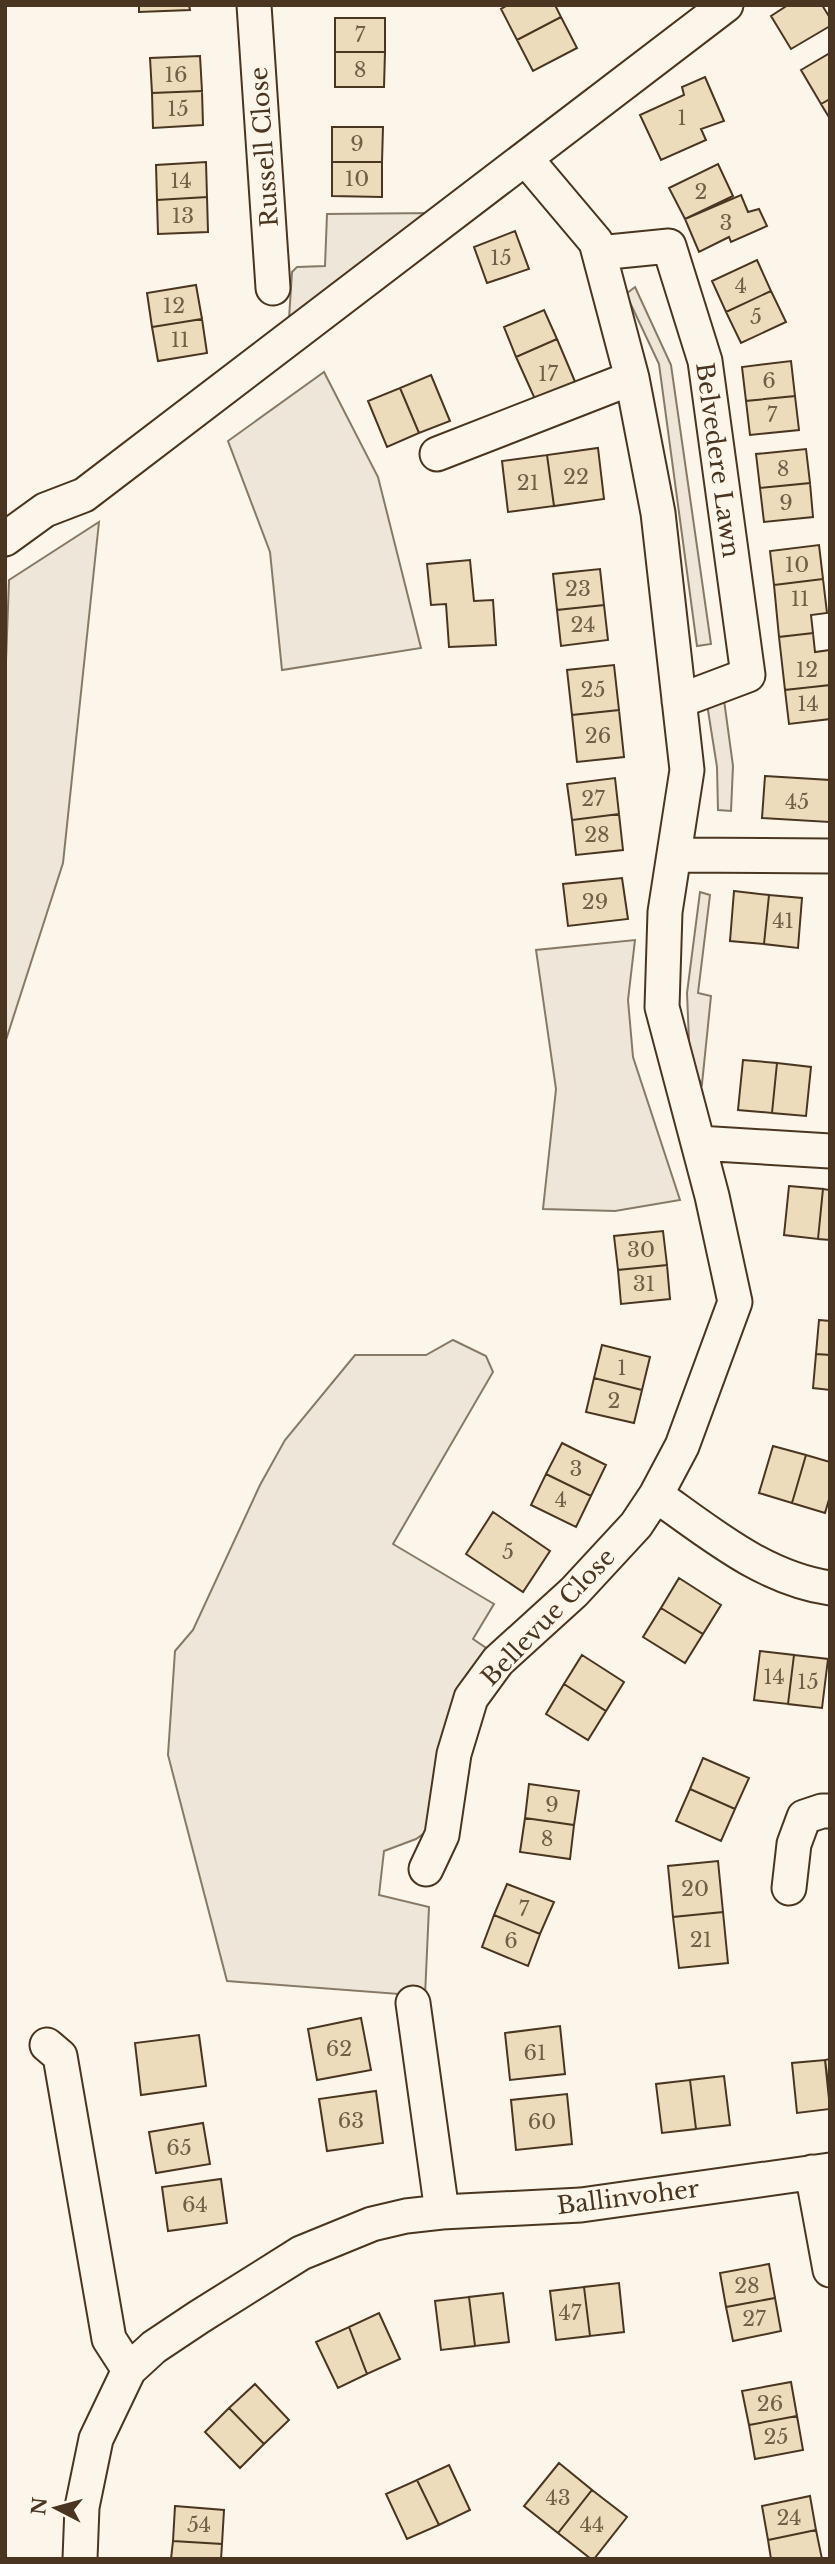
<svg xmlns="http://www.w3.org/2000/svg" width="835" height="2564" font-family="'Libre Baskerville',serif">
<rect width="100%" height="100%" fill="#fbf6e9"/>
<path fill="#ede6d9" stroke="#887966" stroke-width="2" d="M432,213L289,319L292,272L297,267L325,266L327,214Z
M635,287L671,365L711,644L697,646L659,364L626,294Z
M324,372L378,477L421,648L282,670L270,552L228,441Z
M99,522L63,863L5,1043V688L9,580Z
M724,700L733,766L731,811L718,810L717,767L707,704Z
M700,892L710,895L698,993L711,996L702,1084L690,1065L687,993Z
M635,940L628,1000L633,1057L680,1200L615,1211L543,1209L556,1089L536,950Z
M453,1340L486,1356L493,1372L393,1544L494,1604L473,1639L492,1652L426,1832L416,1839L384,1851L379,1895L429,1907L425,1996L227,1981L168,1755L175,1651L193,1630L260,1485L285,1440L355,1355H426Z"/>
<path fill="#ecdcbc" stroke="#4a3520" stroke-width="2" d="M139,5H189L190,10L139,12Z
M508,5H555L561,17L517,40L501,9Z
M788,5H822L830,18V26L791,49L771,16Z
M561,17L577,48L533,71L517,40Z
M335,18H385V52H335Z
M335,52H385L384,87H335Z
M830,53V99L821,104L801,70Z
M200,56L202,91L152,93L150,58Z
M705,77L724,121L701,129L706,140L661,160L640,115L684,95L682,87Z
M202,91L203,125L153,128L152,93Z
M830,99V119L821,104Z
M332,127H383L382,162H332Z
M206,162L207,197L157,200L156,165Z
M332,162H382V197L332,196Z
M718,164L733,196L685,219L669,188Z
M741,195L748,212L759,209L767,226L731,242L729,237L699,252L685,219Z
M207,197L208,232L158,234L157,200Z
M515,231L529,269L487,283L474,247Z
M757,260L771,291L726,312L712,281Z
M196,285L202,319L152,327L147,293Z
M771,291L786,322L741,343L726,312Z
M544,310L557,339L516,357L504,327Z
M202,319L207,353L158,361L152,327Z
M557,339L579,391L539,408L516,357Z
M791,361L795,396L746,401L742,367Z
M431,375L450,421L419,433L400,388Z
M400,388L419,433L387,447L368,401Z
M795,396L799,430L750,435L746,401Z
M598,448L604,499L554,506L547,455Z
M806,449L810,483L760,488L756,454Z
M547,455L554,506L508,512L502,461Z
M810,483L813,517L764,522L760,488Z
M819,545L823,579L774,585L770,551Z
M470,560L474,601L493,600L496,645L449,647L446,604L431,605L427,564Z
M600,569L604,605L557,610L553,574Z
M823,579L827,613L811,615L813,633L779,637L774,585Z
M604,605L608,640L561,646L557,610Z
M813,633L815,652L830,650V685L785,690L779,637Z
M614,665L619,710L572,715L567,670Z
M830,685V719L789,724L785,690Z
M619,710L624,757L577,762L572,715Z
M765,776L830,780L829,822L762,818Z
M615,778L619,814L572,820L567,784Z
M619,814L623,850L576,855L572,820Z
M622,878L628,919L568,926L563,884Z
M734,891L769,895L764,944L730,941Z
M769,895L802,898L798,948L764,944Z
M743,1060L777,1063L772,1113L738,1110Z
M777,1063L811,1067L806,1116L772,1113Z
M789,1186L823,1189L818,1239L784,1235Z
M823,1189L830,1190V1240L818,1239Z
M663,1231L667,1265L618,1270L614,1236Z
M667,1265L670,1299L621,1304L618,1270Z
M819,1320L830,1321V1355L816,1354Z
M602,1345L650,1357L642,1390L594,1378Z
M816,1354L830,1355V1390L813,1388Z
M594,1378L642,1390L634,1423L586,1412Z
M562,1443L606,1465L591,1496L546,1474Z
M773,1446L806,1455L792,1503L759,1493Z
M806,1455L830,1462V1496L825,1513L792,1503Z
M546,1474L591,1496L576,1527L531,1505Z
M493,1512L550,1551L523,1592L466,1554Z
M679,1578L721,1605L703,1634L661,1608Z
M661,1608L703,1634L685,1663L643,1637Z
M760,1651L794,1655L788,1704L754,1700Z
M582,1655L624,1682L606,1711L564,1684Z
M794,1655L828,1659L822,1708L788,1704Z
M564,1684L606,1711L588,1740L546,1714Z
M703,1758L749,1778L735,1809L690,1789Z
M529,1784L579,1791L574,1825L525,1818Z
M690,1789L735,1809L721,1841L676,1821Z
M525,1818L574,1825L570,1859L520,1852Z
M718,1861L723,1912L673,1917L668,1866Z
M507,1884L554,1902L540,1934L494,1915Z
M723,1912L728,1963L679,1968L673,1917Z
M494,1915L540,1934L528,1966L482,1947Z
M361,2018L371,2070L317,2080L308,2029Z
M560,2026L565,2074L510,2080L505,2033Z
M199,2035L206,2086L141,2095L135,2043Z
M830,2059V2098L825,2060Z
M825,2060L830,2109L797,2113L792,2063Z
M724,2076L730,2125L696,2129L690,2080Z
M690,2080L696,2129L662,2133L656,2084Z
M376,2091L383,2143L327,2151L319,2099Z
M567,2094L572,2144L516,2150L511,2100Z
M203,2123L210,2164L156,2173L149,2132Z
M221,2179L227,2223L168,2231L162,2187Z
M769,2264L775,2298L726,2307L720,2273Z
M619,2283L624,2332L590,2336L584,2287Z
M584,2287L590,2336L556,2340L550,2291Z
M503,2293L509,2342L475,2346L469,2297Z
M469,2297L475,2346L441,2350L435,2301Z
M775,2298L781,2331L733,2341L726,2307Z
M379,2313L400,2359L367,2374L349,2327Z
M349,2327L367,2374L338,2388L316,2342Z
M791,2382L797,2416L749,2425L742,2391Z
M255,2384L289,2420L264,2444L229,2408Z
M229,2408L264,2444L240,2468L205,2432Z
M797,2416L803,2450L755,2459L749,2425Z
M559,2463L592,2490L558,2533L524,2506Z
M449,2465L470,2510L439,2525L417,2480Z
M417,2480L439,2525L407,2539L386,2494Z
M592,2490L627,2517L594,2559H591L558,2533Z
M810,2496L816,2530L768,2540L762,2506Z
M175,2506L224,2510L222,2544L173,2541Z
M816,2530L822,2559H771L768,2540Z
M173,2541L222,2544L221,2559H171Z"/>
<g fill="none" stroke-linecap="round" stroke-linejoin="round">
<g stroke="#4a3520" stroke-width="37">
<path id="minor" d="M254,5L273,288
M599,253L669,246L705,361L748,675L679,701
M437,454L632,378
M5,539L45,510L84,495L726,5
M674,855L830,856
M698,1143L830,1151
M656,1495C710,1533 763,1578 830,1588
M426,1869L442,1835L454,1754L471,1698L498,1661L574,1592L636,1525L656,1495L682,1446L735,1302L712,1196L662,1007L665,912L687,770L658,513L632,378L596,242L526,159
M789,1888L794,1844L804,1817L822,1811H830
M47,2045L60,2056L109,2339L129,2370L96,2439L82,2507L80,2559
M812,2172L830,2270
M442,2212L581,2205L830,2170
M129,2370L154,2347L199,2317L301,2253L372,2224L406,2216L442,2212L413,2003"/>
</g>
<use href="#minor" stroke="#fbf6e9" stroke-width="33"/>
</g>
<g text-anchor="middle" dominant-baseline="central" stroke-width="5" stroke-linejoin="round" paint-order="stroke">
<g font-size="21" fill="#725f47">
<text x="360" y="35">7</text>
<text x="360" y="70">8</text>
<text x="176" y="75">16</text>
<text x="178" y="109">15</text>
<text x="682" y="118">1</text>
<text x="357" y="144">9</text>
<text x="357" y="179">10</text>
<text x="181" y="181">14</text>
<text x="701" y="192">2</text>
<text x="183" y="216">13</text>
<text x="726" y="223">3</text>
<text x="501" y="258">15</text>
<text x="741" y="286">4</text>
<text x="174" y="306">12</text>
<text x="756" y="317">5</text>
<text x="180" y="340">11</text>
<text x="548" y="374">17</text>
<text x="769" y="381">6</text>
<text x="772" y="415">7</text>
<text x="783" y="469">8</text>
<text x="576" y="477">22</text>
<text x="528" y="483">21</text>
<text x="786" y="503">9</text>
<text x="797" y="565">10</text>
<text x="578" y="589">23</text>
<text x="800" y="599">11</text>
<text x="583" y="625">24</text>
<text x="807" y="670">12</text>
<text x="593" y="690">25</text>
<text x="808" y="704">14</text>
<text x="598" y="736">26</text>
<text x="593" y="799">27</text>
<text x="797" y="802">45</text>
<text x="597" y="835">28</text>
<text x="595" y="902">29</text>
<text x="783" y="921">41</text>
<text x="641" y="1250">30</text>
<text x="644" y="1284">31</text>
<text x="622" y="1368">1</text>
<text x="614" y="1401">2</text>
<text x="576" y="1469">3</text>
<text x="561" y="1500">4</text>
<text x="508" y="1552">5</text>
<text x="774" y="1677">14</text>
<text x="808" y="1682">15</text>
<text x="552" y="1805">9</text>
<text x="547" y="1839">8</text>
<text x="695" y="1889">20</text>
<text x="524" y="1909">7</text>
<text x="701" y="1940">21</text>
<text x="511" y="1941">6</text>
<text x="339" y="2049">62</text>
<text x="535" y="2053">61</text>
<text x="351" y="2121">63</text>
<text x="542" y="2122">60</text>
<text x="179" y="2148">65</text>
<text x="195" y="2205">64</text>
<text x="747" y="2286">28</text>
<text x="570" y="2313">47</text>
<text x="754" y="2319">27</text>
<text x="770" y="2404">26</text>
<text x="776" y="2437">25</text>
<text x="558" y="2498">43</text>
<text x="789" y="2518">24</text>
<text x="199" y="2525">54</text>
<text x="592" y="2525">44</text>
</g>
<g font-size="24" fill="#4a3520" stroke="#fbf6e9">
<text transform="translate(264 147) rotate(-94)">Russell Close</text>
<text transform="translate(718 460) rotate(82)">Belvedere Lawn</text>
<text transform="translate(548 1617) rotate(-46)">Bellevue Close</text>
<text transform="translate(628 2197) rotate(-7)">Ballinvoher</text>
</g>
</g>
<rect width="835" height="2564" fill="none" stroke="#4a3520" stroke-width="14"/>
<g transform="translate(56 2508) rotate(276)" stroke="#fbf6e9" stroke-width="5" paint-order="stroke">
<path d="M0-5L12 26L0 18L-12 26Z" fill="#4a3520"/>
<text y="-10" font-size="19" font-weight="bold" text-anchor="middle" fill="#4a3520">N</text>
</g>
</svg>
